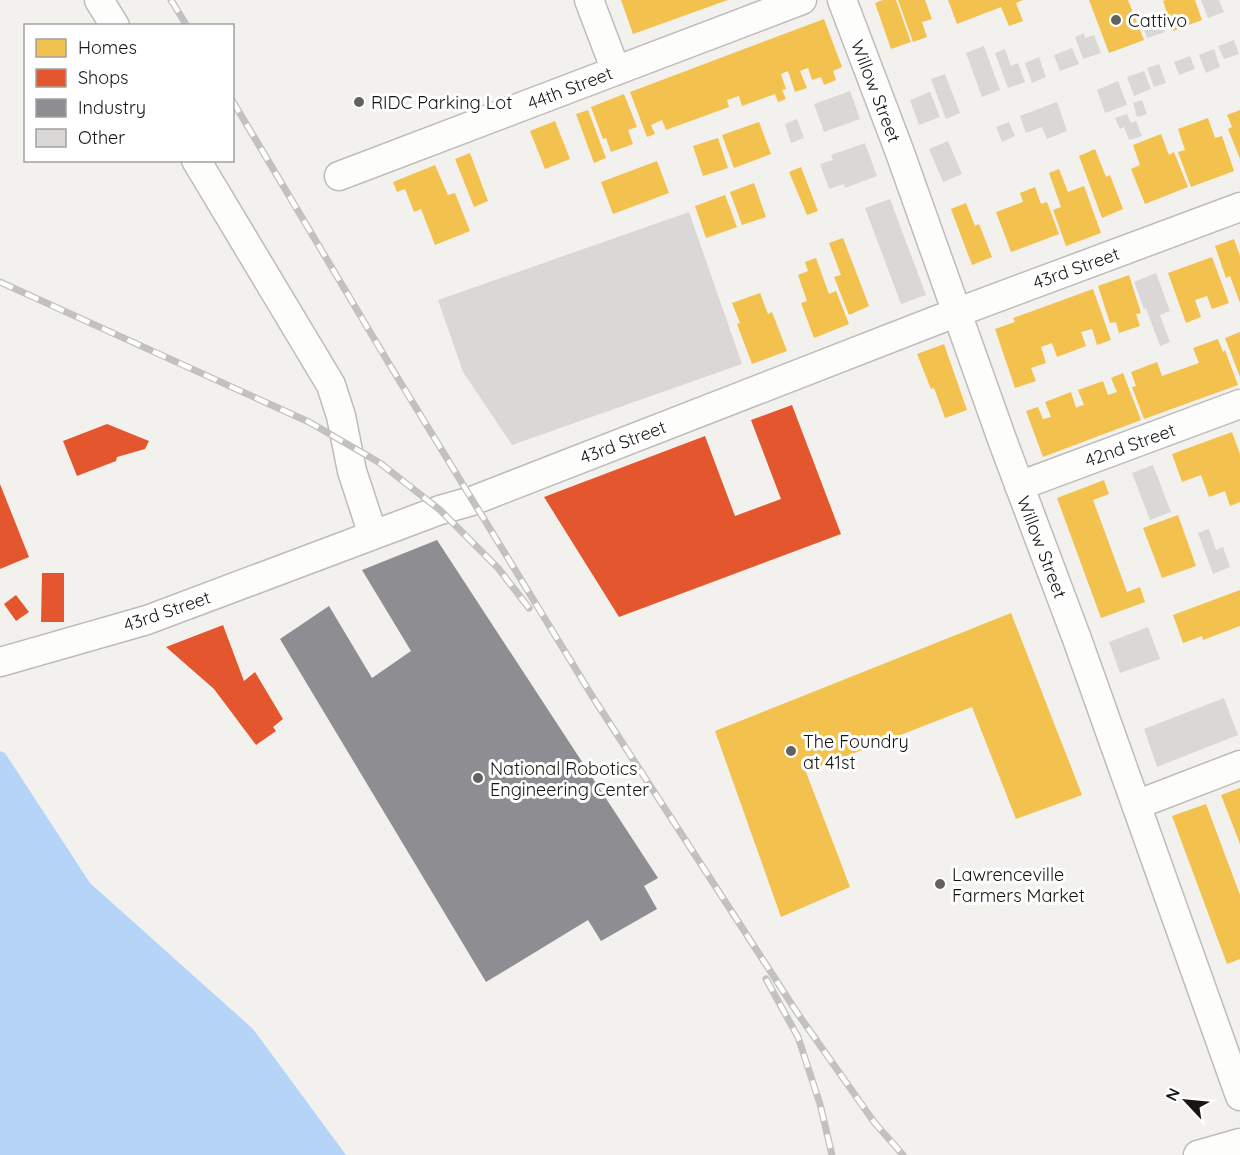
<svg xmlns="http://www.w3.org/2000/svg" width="1240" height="1155" font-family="Quicksand,sans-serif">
<rect width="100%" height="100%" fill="#f3f1ee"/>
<path fill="#b5d4f7" d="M0,751L5,753L90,883L253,1029L346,1155H0Z"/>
<path fill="#f2c14e" d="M621,0H728L633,34Z
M883,0H896L911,42L891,49L875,3Z
M898,0H925L932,19L922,22L927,37L913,42Z
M948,0H1023L1016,3L1023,21L1009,26L1001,7L957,24Z
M1089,0H1128L1144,40L1109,53Z
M1166,0H1195L1202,20L1173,31L1163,1Z
M824,19L842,67L833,71L836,80L824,85L821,77L812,80L808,68L800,71L807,88L795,92L788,71L781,74L786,89L782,90L786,99L778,102L775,94L742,106L739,96L727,100L729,107L666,130L662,120L651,125L655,134L647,137L630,92Z
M624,94L637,127L628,130L633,144L611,152L606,138L603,139L591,107Z
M588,110L606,158L594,163L576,114Z
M1240,110V159L1228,129L1232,127L1227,115Z
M1208,118L1215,138L1222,136L1234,171L1191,187L1178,152L1185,150L1178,129Z
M555,121L570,159L545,169L530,131Z
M759,122L771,154L734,168L722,135Z
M1161,134L1169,155L1174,152L1188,187L1145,204L1131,169L1140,165L1133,145Z
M718,138L728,168L703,176L693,146Z
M1095,149L1106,177L1110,175L1123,209L1102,218L1079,156Z
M470,153L488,201L474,207L455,159Z
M657,161L669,193L613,214L601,182Z
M435,165L448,195L455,193L470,231L435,245L421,209L414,212L405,189L397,192L393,182Z
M801,167L818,211L807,215L789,172Z
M1059,169L1068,192L1084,186L1101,233L1066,246L1053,210L1061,207L1049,173Z
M754,183L766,217L742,225L730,192Z
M1035,187L1041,204L1047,202L1059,234L1011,252L996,212L1023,202L1020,193Z
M725,195L737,227L706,238L695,206Z
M966,203L975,226L979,224L992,257L972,265L951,209Z
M843,238L869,306L849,315L834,277L841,275L829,243Z
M1234,239L1240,256V303L1230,276L1226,278L1215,246Z
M1212,257L1229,303L1212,309L1207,296L1195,300L1201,317L1186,323L1168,273Z
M816,258L829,294L836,291L849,324L814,338L801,303L807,301L798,275L808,271L805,262Z
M1129,275L1141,313L1136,314L1140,326L1119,333L1116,322L1110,323L1098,286Z
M1093,289L1111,340L1097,345L1092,329L1081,332L1086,346L1057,357L1052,343L1041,347L1046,363L1031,368L1036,381L1015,388L995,329L1015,322L1013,318Z
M760,293L768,314L772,312L787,351L752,364L737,324L740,323L732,303Z
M1240,332V377L1225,338Z
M1218,339L1223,352L1225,350L1238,385L1144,419L1132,387L1136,386L1131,372L1157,362L1162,376L1199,363L1193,348Z
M944,344L967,410L945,418L934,388L931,389L917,354Z
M1123,373L1141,420L1043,457L1026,411L1038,407L1043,419L1051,417L1045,402L1071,392L1076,408L1080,406L1084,405L1078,390L1103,381L1108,395L1117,392L1111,378Z
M1232,432L1240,454V502L1230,506L1225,491L1209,497L1201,475L1182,482L1172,454Z
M1104,480L1109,494L1093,500L1127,592L1140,587L1145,602L1101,618L1057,498Z
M1178,515L1196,566L1162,578L1143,528Z
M1240,590V626L1203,640L1202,636L1183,643L1173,615Z
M1011,613L1082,795L1016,819L972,707L806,772L850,887L781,917L715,731Z
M1240,788V844L1221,795Z
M1206,804L1240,895V959L1227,964L1172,816Z"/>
<path fill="#e4572e" d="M792,405L841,534L619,617L544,497L705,436L735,516L781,499L751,420Z
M107,424L149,441L145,449L117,457L116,461L77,476L63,441Z
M0,484L29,557L0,569Z
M42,573H64V622H41Z
M16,595L29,612L16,621L4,604Z
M223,625L244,681L255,672L283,719L273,727L276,731L256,745L214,689L166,647Z"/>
<path fill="#8d8d92" d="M437,540L658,878L644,886L657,909L601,941L588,920L486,982L280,639L329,606L372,678L411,651L362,570Z"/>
<path fill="#dad8d6" d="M1201,0H1219L1224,12L1208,18Z
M1158,13L1165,32L1147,38L1140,19Z
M1084,33L1085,38L1094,35L1101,53L1083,59L1075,37Z
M1234,40L1239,54L1224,59L1218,46Z
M984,46L1000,90L982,97L966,53Z
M1072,48L1079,64L1060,71L1054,55Z
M1005,49L1011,66L1018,63L1025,82L1008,88L995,53Z
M1214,49L1220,67L1206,73L1199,55Z
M1190,56L1195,69L1179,75L1174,62Z
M1039,57L1046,77L1032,83L1025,63Z
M1159,64L1166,83L1154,87L1147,68Z
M1144,71L1151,89L1134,96L1127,77Z
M945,74L960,113L946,119L931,79Z
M1118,81L1127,105L1105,113L1097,90Z
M850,91L860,119L824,132L814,104Z
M930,92L940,117L919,125L910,100Z
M1142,100L1147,114L1137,117L1133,103Z
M1057,102L1067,131L1047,139L1042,127L1026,133L1020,116Z
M1127,114L1131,123L1136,121L1142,136L1129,140L1124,127L1120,129L1115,118Z
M797,119L804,138L791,143L785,124Z
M1009,122L1015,136L1002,142L996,127Z
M948,141L962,174L943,182L929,149Z
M865,143L877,176L845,188L844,184L829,189L820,164L833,160L831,155Z
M890,199L926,295L901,304L865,208Z
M689,212L742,364L512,445L463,372L438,300Z
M1156,273L1170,311L1160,315L1170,342L1160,346L1146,308L1144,309L1134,282Z
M1153,465L1171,512L1150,520L1132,473Z
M1209,529L1216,550L1223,547L1230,567L1213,574L1198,533Z
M1148,627L1160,659L1120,673L1109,642Z
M1224,698L1238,735L1157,767L1144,729Z"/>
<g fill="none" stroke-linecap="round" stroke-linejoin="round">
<g stroke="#bebcba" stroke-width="31">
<path id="minor" d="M99,0L115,26
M589,0L616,71
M842,0L899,150L1003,442L1077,639L1240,1096
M196,160L331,385L341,416L352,471L373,535
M339,176L802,0
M1019,486L1240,404
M0,662L147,620L440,510L472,501L937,320L1240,207
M1136,805L1240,765
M1198,1155L1240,1143"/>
</g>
<use href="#minor" stroke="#fdfdfc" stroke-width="28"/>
<g stroke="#c2c1c0" stroke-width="7">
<path id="rail" d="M171,0L187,26
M232,100L388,362L594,699L798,1014L874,1122L903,1155
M0,282L309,422L380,463L440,510L498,568L529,608
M766,979L798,1037L820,1104L832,1155"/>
</g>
<use href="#rail" stroke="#fff" stroke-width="4.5" stroke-dasharray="14" stroke-linecap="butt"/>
</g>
<g fill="#636260" stroke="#fff" stroke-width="2">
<circle cx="1116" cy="20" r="6"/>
<circle cx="359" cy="102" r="6"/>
<circle cx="791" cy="751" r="6"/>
<circle cx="478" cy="778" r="6"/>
<circle cx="940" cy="884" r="6"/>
</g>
<g text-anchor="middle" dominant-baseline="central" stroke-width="6" stroke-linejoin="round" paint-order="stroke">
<g font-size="18" fill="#161514" stroke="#fff" text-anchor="start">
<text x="1128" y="20">Cattivo</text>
<text x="371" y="102">RIDC Parking Lot</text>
<text x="803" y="741">The Foundry<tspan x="803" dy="21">at 41st</tspan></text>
<text x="490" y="768">National Robotics<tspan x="490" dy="21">Engineering Center</tspan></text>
<text x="952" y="874">Lawrenceville<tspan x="952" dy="21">Farmers Market</tspan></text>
</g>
<g font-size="18" fill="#161514" stroke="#fff">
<text transform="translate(570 88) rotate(-21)">44th Street</text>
<text transform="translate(876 91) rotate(69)">Willow Street</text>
<text transform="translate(1076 268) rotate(-20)">43rd Street</text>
<text transform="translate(623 442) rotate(-21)">43rd Street</text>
<text transform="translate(1130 445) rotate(-20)">42nd Street</text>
<text transform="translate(1042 547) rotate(69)">Willow Street</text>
<text transform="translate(167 611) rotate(-19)">43rd Street</text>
</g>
</g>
<rect x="24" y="24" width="210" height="138" fill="#ffffff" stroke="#a2a1a1" stroke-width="1.5"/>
<rect x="36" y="39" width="30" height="18" fill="#f2c14e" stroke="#a2a1a1" stroke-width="1.5"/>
<text x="78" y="54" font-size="18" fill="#161514">Homes</text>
<rect x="36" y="69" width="30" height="18" fill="#e4572e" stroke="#a2a1a1" stroke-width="1.5"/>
<text x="78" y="84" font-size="18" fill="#161514">Shops</text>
<rect x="36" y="99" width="30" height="18" fill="#8d8d92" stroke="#a2a1a1" stroke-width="1.5"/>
<text x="78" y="114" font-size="18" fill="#161514">Industry</text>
<rect x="36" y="129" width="30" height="18" fill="#dad8d6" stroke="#a2a1a1" stroke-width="1.5"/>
<text x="78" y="144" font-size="18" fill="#161514">Other</text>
<g transform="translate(1186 1101) rotate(296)" stroke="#ffffff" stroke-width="4.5" paint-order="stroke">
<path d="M0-4.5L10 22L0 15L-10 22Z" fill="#161514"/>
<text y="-9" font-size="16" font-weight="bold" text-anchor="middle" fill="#161514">N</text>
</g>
</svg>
